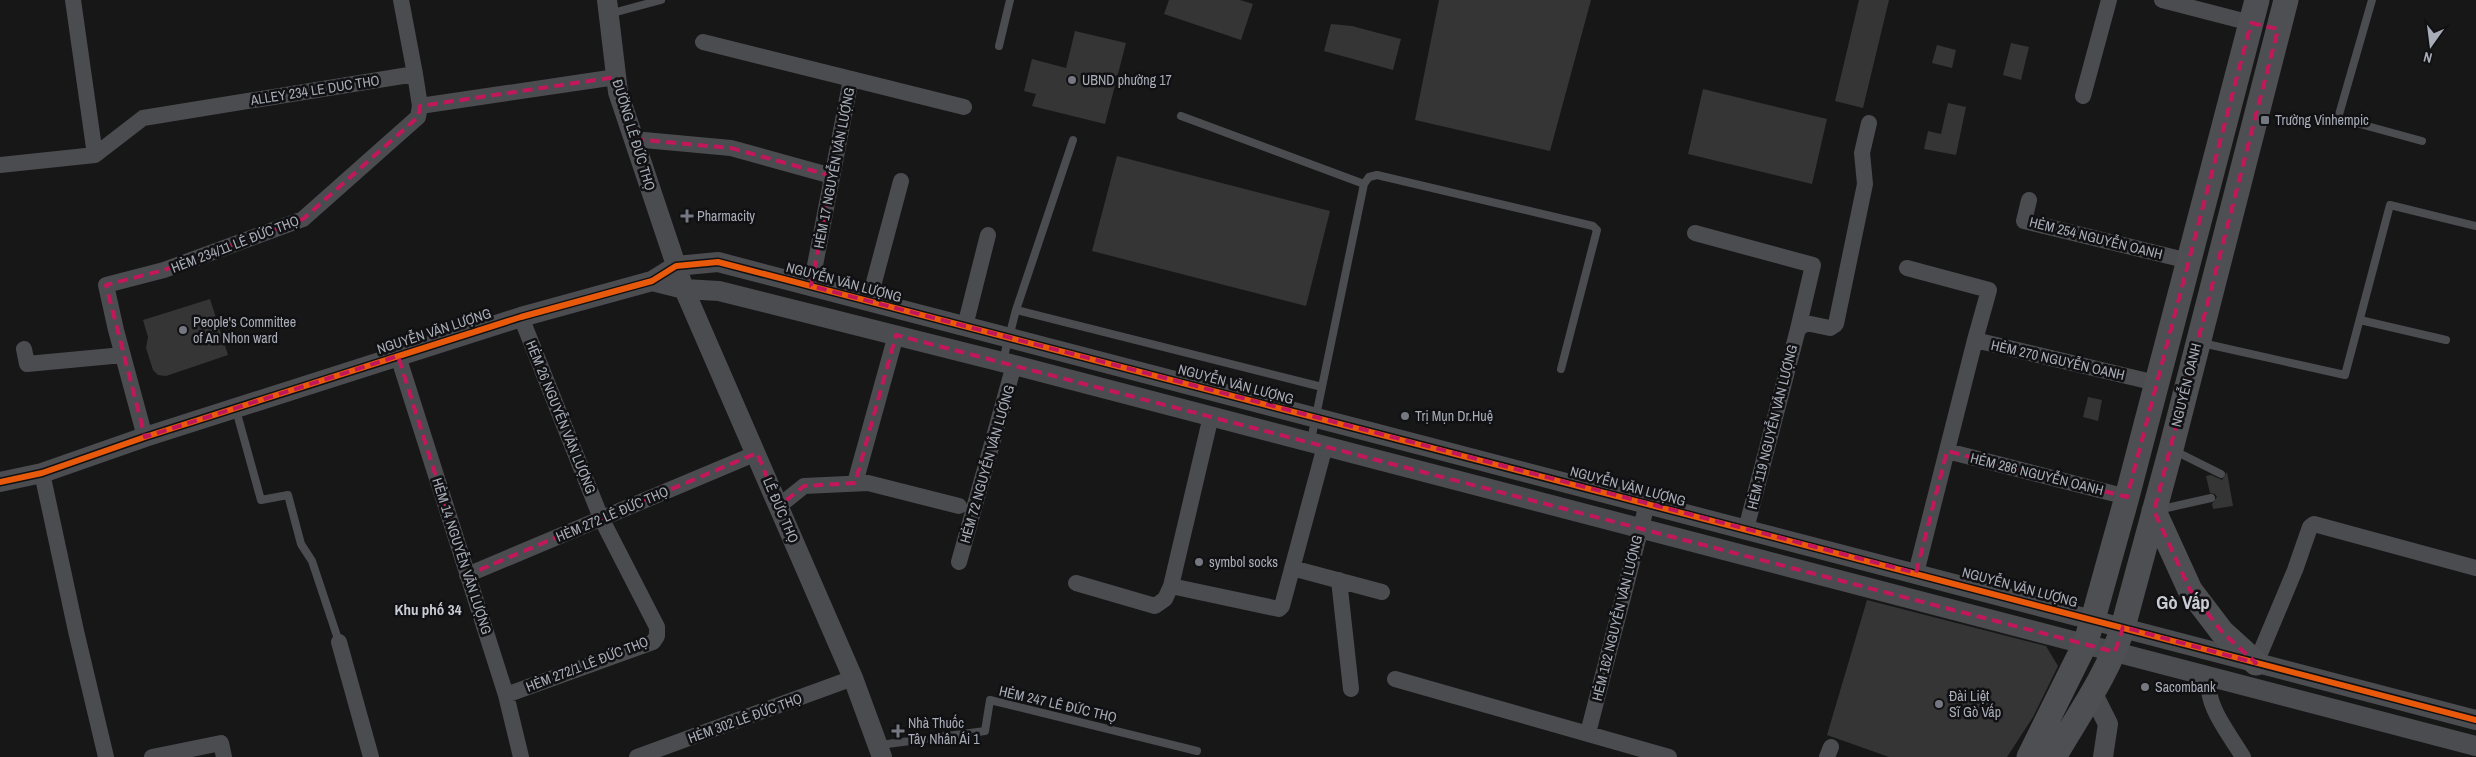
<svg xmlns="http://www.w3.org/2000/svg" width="2476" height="757" font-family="'Archivo Narrow',sans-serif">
<rect width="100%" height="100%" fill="#171717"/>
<path fill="#353536" d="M1169,0H1240L1253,4L1241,40L1164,14Z
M1439,0H1591L1550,151L1415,120Z
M1859,0H1889L1863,108L1835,101Z
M1331,24L1352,26L1401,39L1393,70L1324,51Z
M1075,31L1126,43L1105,124L1032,106L1036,94L1024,91L1032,59L1066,68Z
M2011,43L2029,47L2021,80L2003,75Z
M1937,45L1956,50L1952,68L1932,63Z
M1703,89L1827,119L1812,184L1688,154Z
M1948,103L1966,107L1956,155L1924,149L1928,131L1941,134Z
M1117,156L1330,211L1306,306L1092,251Z
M210,299L228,355L166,376L158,375L153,370L146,348L148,337L143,320Z
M2088,397L2102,400L2098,421L2083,417Z
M2227,472L2233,506L2213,509L2212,504L2217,497L2215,494L2210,493L2206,476L2211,475L2222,480Z
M1867,600L2046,646L2058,666L2033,717L2007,757H1889L1827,735Z"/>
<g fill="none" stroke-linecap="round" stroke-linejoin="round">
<path stroke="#4b4c50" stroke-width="8" d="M2372,0L2338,118L2422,141
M609,14L661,0
M999,46L1010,0
M1181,116L1364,184
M1016,310L1322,387
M2360,320L2446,340
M2202,343L2345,375L2390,205L2476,226
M1003,360L1016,310L1073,140
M236,410L261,500L288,495L301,544L312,561L339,642
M1311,440L1364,184L1369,177L1377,175L1593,226L1597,230L1561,369
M2173,450L2221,474
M2158,510L2211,498
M880,745L985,731L990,700L1197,751"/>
<path stroke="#4b4c50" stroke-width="16" d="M73,0L95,155
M401,0L415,74
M2162,0L2251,23
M703,42L964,107
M2083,96L2109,0
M633,139L731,148L832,176
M0,165L95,155L143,118L415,74L420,106L616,77
M2029,200L2024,221L2189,261
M1695,233L1813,265L1798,329
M1907,268L1989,290L1975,340L2156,383
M811,286L851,79
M869,301L901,181
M965,326L988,235
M24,349L27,364L123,355
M398,356L506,695L521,757
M145,437L116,330L106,285L164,270L303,219L418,117L420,106
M1947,451L2127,497
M42,473L76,631L106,757
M855,483L896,335
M779,506L804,486L868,483L959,506
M1746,529L1798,329L1806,323L1830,328L1836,324L1865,184L1862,153L1869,123
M959,562L1014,365
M1292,568L1382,592
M1916,573L1975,340
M467,575L757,453
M1339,580L1351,689
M1076,583L1155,606L1165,599L1171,586L1211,416
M1171,586L1279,609L1282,606L1325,446
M339,642L371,757
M2256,663L2295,570L2310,527L2314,524L2476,568
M2209,676C2204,705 2229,733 2243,757
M1395,679L1669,757
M506,695L653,642L657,636V627L601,518L521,317
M1588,733L1647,504
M152,757L221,743L224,757
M637,757L853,678
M1827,757L1831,747"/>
<path stroke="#4b4c50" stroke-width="20" d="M607,0L618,92L684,289L853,678L882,757
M652,281L684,289L719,291L1014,365L2476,746
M0,482L42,473L145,437L521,317L652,281L676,266L718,262L2476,720
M2093,694L2108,724L2103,757"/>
<path stroke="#4d4f52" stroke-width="25" d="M2154,511L2190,590L2222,632L2256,663
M2029,757L2085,644L2093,619L2127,497L2257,0
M2054,757C2079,714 2108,674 2123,627L2171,449L2286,0"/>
<g stroke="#111113" stroke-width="9">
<path id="cycleway" d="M0,482L42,473L145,437L521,317L652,281L676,266L718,262L2476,720"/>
</g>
<use href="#cycleway" stroke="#e8590c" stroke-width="6"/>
</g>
<path fill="none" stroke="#c2185b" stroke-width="4" stroke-dasharray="10 6" stroke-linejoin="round" d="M2251,23L2278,29L2154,511L2190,590L2222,632L2256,663L2123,627L2115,652L896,335L855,483L804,486L779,506L757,453L467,575L398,356L145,437L106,285L164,270L303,219L418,117L420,106L616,77L633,139L731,148L832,176L811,286L1916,573L1947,451L2127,497Z"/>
<g fill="#757880" stroke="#111113" stroke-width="2">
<circle cx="1072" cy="80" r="5"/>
<rect x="2260" y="115" width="10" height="10" rx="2.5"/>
<path d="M684.5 208.5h5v5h5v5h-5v5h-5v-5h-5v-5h5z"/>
<circle cx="183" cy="330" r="5"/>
<circle cx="1405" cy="416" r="5"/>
<circle cx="1199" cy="562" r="5"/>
<circle cx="2145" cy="687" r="5"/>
<circle cx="1939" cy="704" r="5"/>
<path d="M895.5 723.5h5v5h5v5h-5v5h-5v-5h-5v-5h5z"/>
</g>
<g text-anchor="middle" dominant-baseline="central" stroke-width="5" stroke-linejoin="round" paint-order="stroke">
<g font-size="14" fill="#a8adb8" stroke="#111113" text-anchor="start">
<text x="1082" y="80">UBND phường 17</text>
<text x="2275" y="120">Trường Vinhempic</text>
<text x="697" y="216">Pharmacity</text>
<text x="193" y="322">People's Committee<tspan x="193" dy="16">of An Nhon ward</tspan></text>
<text x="1415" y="416">Trị Mụn Dr.Huệ</text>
<text x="1209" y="562">symbol socks</text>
<text x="2155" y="687">Sacombank</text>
<text x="1949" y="696">Đài Liệt<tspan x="1949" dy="16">Sĩ Gò Vấp</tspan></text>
<text x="908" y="723">Nhà Thuốc<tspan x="908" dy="16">Tây Nhân Ái 1</tspan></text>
</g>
<g font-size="14" fill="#a8adb8" stroke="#111113">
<text transform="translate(315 90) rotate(-9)">ALLEY 234 LE DUC THO</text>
<text transform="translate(634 135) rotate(73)">ĐƯỜNG LÊ ĐỨC THỌ</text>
<text transform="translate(834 168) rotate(-79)">HẺM 17 NGUYỄN VĂN LƯỢNG</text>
<text transform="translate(2096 238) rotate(14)">HẺM 254 NGUYỄN OANH</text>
<text transform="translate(235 244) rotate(-21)">HẺM 234/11 LÊ ĐỨC THỌ</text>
<text transform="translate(844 282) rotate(15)">NGUYỄN VĂN LƯỢNG</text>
<text transform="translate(434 331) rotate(-18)">NGUYỄN VĂN LƯỢNG</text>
<text transform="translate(2058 360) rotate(13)">HẺM 270 NGUYỄN OANH</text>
<text transform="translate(1236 384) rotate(15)">NGUYỄN VĂN LƯỢNG</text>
<text transform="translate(2186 385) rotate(-76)">NGUYỄN OANH</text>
<text transform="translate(561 417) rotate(68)">HẺM 26 NGUYỄN VĂN LƯỢNG</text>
<text transform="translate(1772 427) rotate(-76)">HẺM 119 NGUYỄN VĂN LƯỢNG</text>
<text transform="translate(987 464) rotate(-74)">HẺM 72 NGUYỄN VĂN LƯỢNG</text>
<text transform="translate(2037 474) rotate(14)">HẺM 286 NGUYỄN OANH</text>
<text transform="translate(1628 486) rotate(15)">NGUYỄN VĂN LƯỢNG</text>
<text transform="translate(781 510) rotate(67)">LÊ ĐỨC THỌ</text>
<text transform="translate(612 514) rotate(-23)">HẺM 272 LÊ ĐỨC THỌ</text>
<text transform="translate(462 556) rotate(72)">HẺM 14 NGUYỄN VĂN LƯỢNG</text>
<text transform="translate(2020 587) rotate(15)">NGUYỄN VĂN LƯỢNG</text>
<text transform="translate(1617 618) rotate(-76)">HẺM 162 NGUYỄN VĂN LƯỢNG</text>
<text transform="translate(587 664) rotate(-21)">HẺM 272/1 LÊ ĐỨC THỌ</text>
<text transform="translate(1058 704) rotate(13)">HẺM 247 LÊ ĐỨC THỌ</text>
<text transform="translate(745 718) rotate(-20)">HẺM 302 LÊ ĐỨC THỌ</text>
</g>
<g font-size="15" font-weight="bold" fill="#c9ccd4" stroke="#111113">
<text x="428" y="609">Khu phố 34</text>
</g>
<g font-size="19" font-weight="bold" fill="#c9ccd4" stroke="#111113">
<text x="2183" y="602">Gò Vấp</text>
</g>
</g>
<g transform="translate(2431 45) rotate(194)" stroke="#111113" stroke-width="4" paint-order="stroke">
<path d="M0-4L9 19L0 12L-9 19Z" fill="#a8adb8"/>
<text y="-8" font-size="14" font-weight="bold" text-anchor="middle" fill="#a8adb8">N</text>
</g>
</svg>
